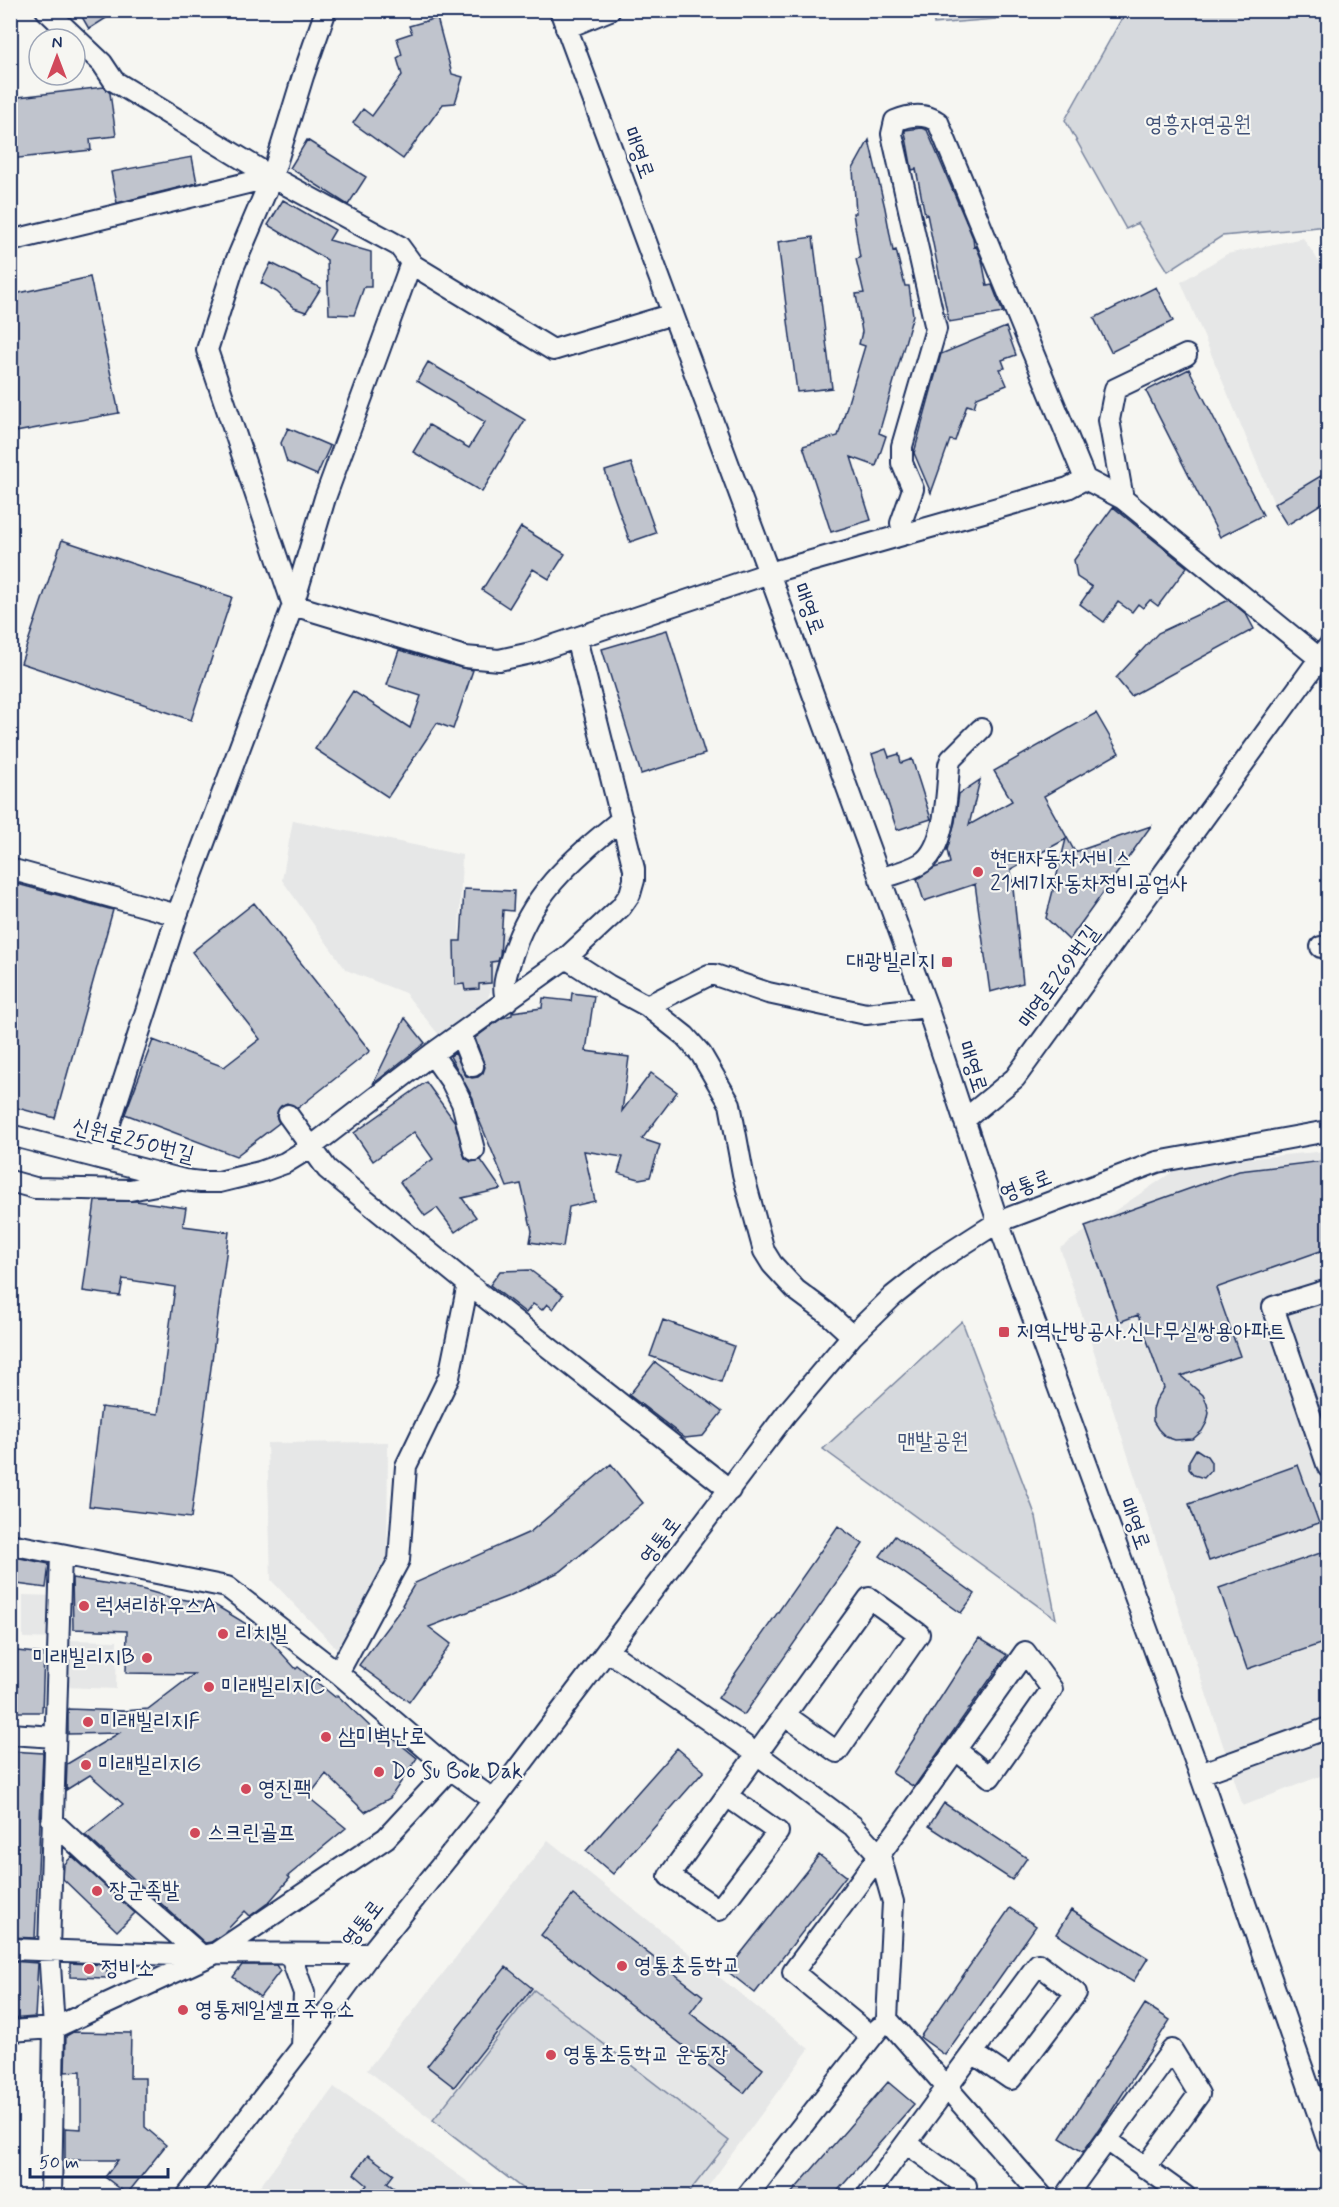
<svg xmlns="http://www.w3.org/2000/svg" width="1339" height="2207" font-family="Mynerve,'Poor Story',sans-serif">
<rect width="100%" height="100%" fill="#f6f6f2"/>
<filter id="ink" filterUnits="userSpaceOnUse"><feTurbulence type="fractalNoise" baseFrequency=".0167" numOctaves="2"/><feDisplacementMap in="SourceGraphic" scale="12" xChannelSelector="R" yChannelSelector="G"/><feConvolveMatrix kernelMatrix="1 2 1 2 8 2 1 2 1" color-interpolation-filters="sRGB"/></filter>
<g filter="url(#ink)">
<path fill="#e6e7e7" d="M1303,238L1328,275V471L1274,504L1181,282L1227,254Z
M293,820L462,855L459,934H506L507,948L487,1000L439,1035L405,993L346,970L282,880Z
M1328,1151V1773L1243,1806L1060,1248L1184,1164Z
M388,1442L387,1571L337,1649L271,1580L267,1443Z
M23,1595L59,1596L58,1639L23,1638Z
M64,1640L117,1641L116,1689L63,1687Z
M548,1840L809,2049L701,2196H532L367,2070Z
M334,2087L488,2196H253Z"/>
<path fill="#d6d9dd" stroke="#78849e" stroke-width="1.5" d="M933,11V10L1098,11L934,24Z
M1126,11H1328V226L1222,236L1168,271L1138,223L1126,229L1065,120Z
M962,1321L1036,1517L1056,1619L823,1449Z
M534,1990L729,2141L686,2196H532L433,2120Z"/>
<path fill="#c0c4cd" stroke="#1b2f5e" stroke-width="1.5" d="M78,10H119L89,29Z
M437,18L452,74L463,77L455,103L443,104L403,159L353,123L363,109L372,116L402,75L397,58L402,55L397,38L412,33L409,26Z
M104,87L110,93L116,136L90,139L91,150L10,159V98Z
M921,128L927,130L973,238L974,247L976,246L982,260L987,286L992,285L1003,313L949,322L927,214L925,215L916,169L912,170L905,132V130Z
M307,140L366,177L348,205L290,168Z
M869,140L885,208L893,251L896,250L905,286H909L913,315L879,433L886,436L876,466L851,457L871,520L831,532L803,446L838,436L865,346L859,344L862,332L856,294L864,293L856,259L860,258L853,213H856L853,169Z
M192,157L197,183L117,203L111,172Z
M283,200L335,230L329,240L371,252V287H364L354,315L329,314L327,260L268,225Z
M813,237L832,388L797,392L778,242Z
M271,263L321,288L306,312L294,308L277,292L261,283Z
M90,277L119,413L10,433V298L15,294Z
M1156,287L1173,321L1111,352L1094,318Z
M1006,327L1016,355L1002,360L1005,368L1000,369L1007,385L977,397L974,407L967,405L955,441L950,440L931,493L914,453L941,354Z
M428,362L525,420L482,492L413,452L429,425L469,448L485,422L417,381Z
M1189,369L1263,515L1220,537L1146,391Z
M288,428L330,446L317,475L287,462L281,443Z
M631,463L656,533L630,542L605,471Z
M1329,471V499L1287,525L1274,504Z
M1113,507L1187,567L1158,606L1150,600L1143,608L1138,604L1132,612L1118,602L1104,622L1080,604L1092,587L1077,577L1074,560Z
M521,527L565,554L549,579L533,569L509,608L482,590Z
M62,540L232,597L191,720L21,663Z
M1229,600L1246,614L1254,629L1131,696L1116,678L1158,633Z
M667,630L705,754L641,774L602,649Z
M399,650L462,668L473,670L453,729L437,723L388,797L315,749L353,691L410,728L421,696L387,685Z
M1096,713L1119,753L1044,796L1075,852L1151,826L1069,940L1046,918L1066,839L1011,869L1023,983L990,992L975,884L924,901L917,879L934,868L950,863L947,850L955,822L959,794L980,780L969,825L1012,801L994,771Z
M886,749L889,757L899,754L901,763L912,759L931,819L897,830L872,754Z
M10,882L113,910L55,1118L10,1106Z
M464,889L514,891L513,911L503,910L500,955L498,961L491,962V983L479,984V989L465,990L464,984L455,985L454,941H461Z
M254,903L370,1051L298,1108L287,1103L281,1106L276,1116L279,1123L236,1156L125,1114L153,1040L224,1067L260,1039L192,952Z
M572,993L594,996L586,1051L629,1057L622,1111L651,1073L677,1092L642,1139L660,1145L650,1177L639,1179L618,1173L623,1157L584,1151L595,1201L569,1207L563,1247L530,1242L532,1231L521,1184L507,1187L477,1115L473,1098L450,1056L455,1053L466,1076L472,1078L478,1077L483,1073L485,1067L475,1038L502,1018L512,1015V1012L542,1008L543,998L571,1001Z
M405,1018L425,1043L373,1084Z
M426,1082L455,1122L465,1158L471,1162L481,1160L501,1189L462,1198L476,1217L455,1232L437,1208L425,1216L400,1182L433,1159L414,1132L373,1161L354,1133Z
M1323,1161L1329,1179V1248L1216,1288L1240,1356L1181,1376L1203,1395L1207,1404L1209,1413L1207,1422L1202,1431L1193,1439L1175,1440L1166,1437L1158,1429L1153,1421V1409L1156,1400L1164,1388L1138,1315L1119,1322L1085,1226L1239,1171Z
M95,1201H136L186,1208L183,1226L229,1232L191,1518L89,1506L101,1407L158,1414L175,1287L123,1279L120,1296L83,1291Z
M530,1270L563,1295L553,1309L547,1304L542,1310L533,1304L526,1313L490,1285L500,1271Z
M663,1320L734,1346L721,1382L650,1356Z
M655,1362L722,1412L703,1436L685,1438L629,1395Z
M1196,1449L1207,1456L1211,1462V1470L1204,1478L1194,1475L1189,1469V1461Z
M611,1464L643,1503L561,1571L509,1596L429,1627L451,1644L409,1702L359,1665L403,1606L402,1605L415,1583L530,1532Z
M1298,1465L1319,1523L1209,1561L1189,1504Z
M838,1526L863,1544L744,1715L718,1698Z
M895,1536L975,1594L961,1613L880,1556Z
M1329,1550V1641L1247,1669L1219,1588Z
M10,1556L49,1564L46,1588L10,1583Z
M72,1578L141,1589L169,1597L215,1605L266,1636L296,1669L298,1667L335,1697L337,1695L379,1735L383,1730L417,1758L390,1798L365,1812L326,1774L308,1797L346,1828L288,1876L290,1878L269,1902L250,1916L245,1911L224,1933L211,1942L205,1943L85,1835L123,1804L90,1775L66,1790L67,1764L119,1733L68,1734V1709L124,1711L148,1709L194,1674L126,1673L127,1631L73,1629Z
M979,1638L1007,1655L914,1787L892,1773Z
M17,1651L44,1654L42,1712H10V1653H17Z
M677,1748L704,1771L613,1874L586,1851Z
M10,1751L43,1753L35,1938L10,1937Z
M944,1803L1027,1858L1012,1880L929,1826Z
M819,1855L846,1876L755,1993L727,1971Z
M72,1856L135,1913L117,1931L63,1879L64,1865Z
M573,1895L703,1996L690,2013L763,2069L744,2093L541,1935Z
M1010,1908L1036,1926L945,2055L920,2037Z
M1071,1910L1148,1958L1133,1982L1056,1934Z
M10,1961L38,1963L35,2017L10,2019Z
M70,1963L107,1965V1978L70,1977Z
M242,1965H276L280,1971L260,1997L233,1977Z
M506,1967L532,1988L454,2087L427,2066Z
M1145,2004L1170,2020L1107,2118L1083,2152L1060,2138Z
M73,2032L131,2033L130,2078H145V2127L166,2145L127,2194L105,2177L118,2160H65V2128L81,2129V2071L65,2072L66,2036Z
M888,2082L914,2104L833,2196H789Z
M368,2155L394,2174L387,2183L405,2196H358L367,2185L354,2174Z"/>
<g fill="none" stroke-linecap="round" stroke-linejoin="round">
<g stroke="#1b2f5e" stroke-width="24">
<path id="minor" d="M46,10L102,63L114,81L272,177L399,246L413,265L553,350L673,314
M326,10L303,76L272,177L234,266L207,350L293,605L465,657L499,660L531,653L769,573L1068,488L1085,479L1123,499
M560,10L769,573L927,1007L998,1222L1200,1774L1328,2142
M566,28L610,10
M10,241L272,177
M1186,355L1115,389L1109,420L1123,499L1320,659
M904,534L901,523L913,489L902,463V446L936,329L892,134L895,121C909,115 925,113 938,122L1085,479
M10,869L177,915
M880,879C893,874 908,871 920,864C946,850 947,791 949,765L951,759L981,729
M1321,947H1328
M566,958L608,985L647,1006L685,1036L701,1054L730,1104L743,1174L764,1251L772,1264L796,1290L827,1313L852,1336
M507,1001C501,987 506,976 510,962C529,895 570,861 622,819
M647,1006L709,975H715L768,993L866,1014L927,1007
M458,1036L463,1041L473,1066
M432,1054L451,1081L462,1103L474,1150
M288,1115L327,1169L468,1284L730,1490
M964,1120L1015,1078L1328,647
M10,1135L184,1180L201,1182H219L260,1172L285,1163L311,1147L432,1054L566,958L621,907L630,894L634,880V869L576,638
M99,1157L177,915L293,605L325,498L411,263
M10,1181L35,1188L130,1190L177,1181
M1328,1290L1273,1307L1328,1467
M10,1544L61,1554
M608,1651L757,1754L853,1826L880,1856L893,1902L887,2019L1042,2196
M338,1673L399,1560L406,1466L449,1377L468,1284
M10,1734L55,1737
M1200,1774L1328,1728
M727,1796L778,1832L719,1910L669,1876L869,1598L919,1634L837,1752L785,1715
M52,1821L122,1886L202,1956
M10,1949L202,1956L216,1953L370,1954
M290,1954L304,1993L302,2047
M10,2031L54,2028L216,1953L386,1838L450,1769
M872,2037L793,1972C872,1866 949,1760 1025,1652L1052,1689L990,1777L956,1750
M1107,2140L1185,2196
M906,2143L966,2186L958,2196
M51,2196L54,2028L49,1949L61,1554L227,1587L338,1673L450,1769L494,1800
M187,2196L302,2047L370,1954L494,1800L786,1414L852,1336L893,1296L937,1261L998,1222L1157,1162L1328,1131
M747,2196L879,2028
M867,2196L1038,1964L1076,1993L1011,2079L973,2053
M1066,2196L1172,2050L1199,2094L1145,2168"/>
</g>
<use href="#minor" stroke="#f6f6f2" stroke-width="20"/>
</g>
</g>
<g fill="#d1495b" stroke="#f6f6f2" stroke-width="2">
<circle cx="978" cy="872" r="6"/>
<rect x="941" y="956" width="12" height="12" rx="3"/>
<rect x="998" y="1326" width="12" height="12" rx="3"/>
<circle cx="84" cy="1606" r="6"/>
<circle cx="223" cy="1634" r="6"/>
<circle cx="147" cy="1658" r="6"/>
<circle cx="209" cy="1687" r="6"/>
<circle cx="88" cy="1722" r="6"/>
<circle cx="326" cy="1737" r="6"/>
<circle cx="86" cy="1765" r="6"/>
<circle cx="379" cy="1772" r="6"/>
<circle cx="246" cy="1789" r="6"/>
<circle cx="195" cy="1833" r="6"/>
<circle cx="97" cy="1891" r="6"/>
<circle cx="622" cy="1966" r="6"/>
<circle cx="89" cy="1969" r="6"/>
<circle cx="183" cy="2010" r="6"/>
<circle cx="551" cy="2055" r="6"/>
</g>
<g text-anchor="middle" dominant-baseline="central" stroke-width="4.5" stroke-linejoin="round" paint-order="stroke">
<g font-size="22" fill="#405177" stroke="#f6f6f2">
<text x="1198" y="125">영흥자연공원</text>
<text x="933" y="1442">맨발공원</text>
</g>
<g font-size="22" fill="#1b2f5e" stroke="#f6f6f2">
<text transform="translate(638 153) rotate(70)">매영로</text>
<text transform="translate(808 609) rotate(70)">매영로</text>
<text transform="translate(1059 977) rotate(-54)">매영로269번길</text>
<text transform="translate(972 1067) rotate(72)">매영로</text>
<text transform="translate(133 1141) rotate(14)">신원로250번길</text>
<text transform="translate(1026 1186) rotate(-21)">영통로</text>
<text transform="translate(1134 1524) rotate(70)">매영로</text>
<text transform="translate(661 1541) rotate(-53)">영통로</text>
<text transform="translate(363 1924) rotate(-52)">영통로</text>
</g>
<g font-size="22" fill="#1b2f5e" stroke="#f6f6f2" text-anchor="start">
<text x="990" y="859">현대자동차서비스<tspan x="990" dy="25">21세기자동차정비공업사</tspan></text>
<text x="935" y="962" text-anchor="end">대광빌리지</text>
<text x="1016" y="1332">지역난방공사.신나무실쌍용아파트</text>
<text x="96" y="1606">럭셔리하우스A</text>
<text x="235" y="1634">리치빌</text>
<text x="135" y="1658" text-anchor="end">미래빌리지B</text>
<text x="221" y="1687">미래빌리지C</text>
<text x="100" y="1722">미래빌리지F</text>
<text x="338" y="1737">삼미벽난로</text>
<text x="98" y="1765">미래빌리지G</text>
<text x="391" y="1772">Do Su Bok Dak</text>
<text x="258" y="1789">영진팩</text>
<text x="207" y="1833">스크린골프</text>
<text x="109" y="1891">장군족발</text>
<text x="634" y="1966">영통초등학교</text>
<text x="101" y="1969">정비소</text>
<text x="195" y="2010">영통제일셀프주유소</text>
<text x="563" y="2055">영통초등학교 운동장</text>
</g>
</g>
<rect width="1339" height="2207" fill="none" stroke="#f6f6f2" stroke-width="36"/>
<rect x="18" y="18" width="1303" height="2171" fill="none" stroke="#1b2f5e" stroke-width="2" filter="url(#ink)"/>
<g transform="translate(57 57)"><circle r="28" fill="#f6f6f2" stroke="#9ea6b7" stroke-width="1.5"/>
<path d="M0-4.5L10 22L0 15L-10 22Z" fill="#d1495b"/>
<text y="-9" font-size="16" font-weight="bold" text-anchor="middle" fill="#1b2f5e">N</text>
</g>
<path d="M30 2168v9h138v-9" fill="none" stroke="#1b2f5e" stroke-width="3"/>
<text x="39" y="2168" font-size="18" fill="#1b2f5e" stroke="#f6f6f2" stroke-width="4.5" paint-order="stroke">50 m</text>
</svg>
